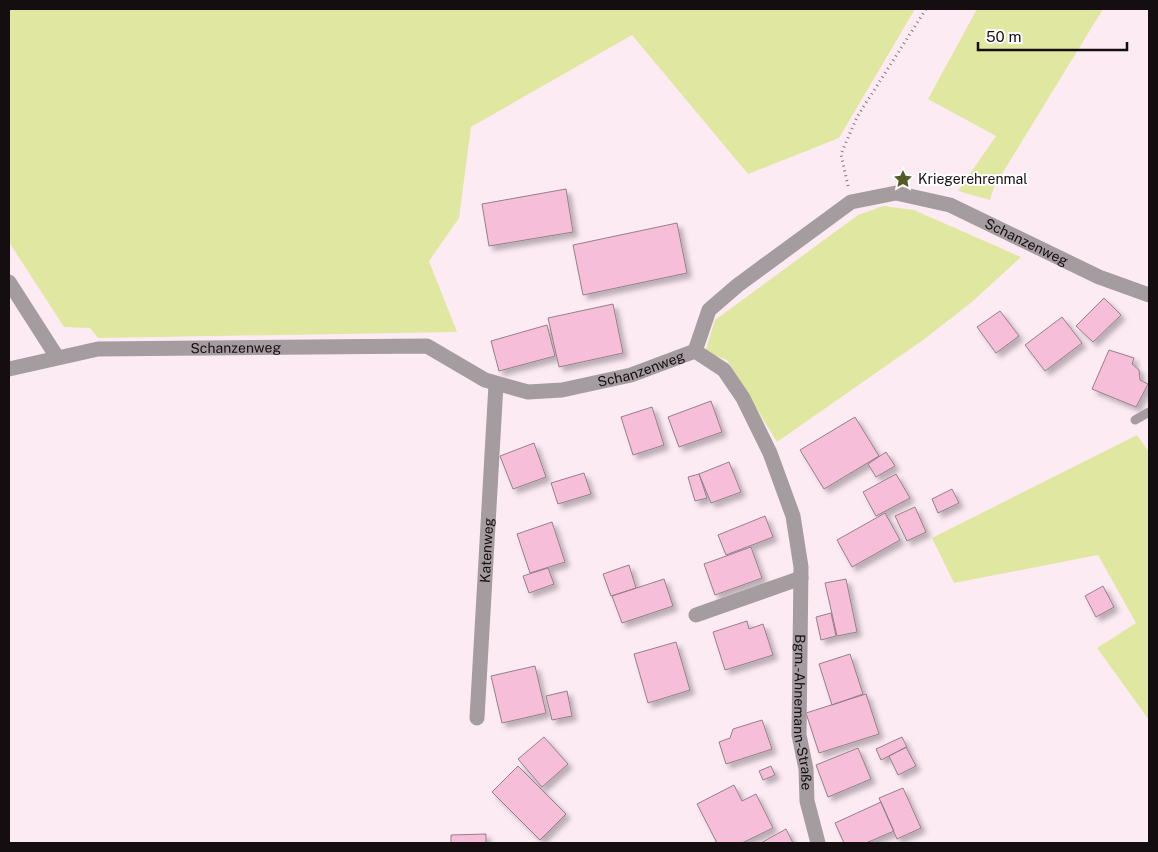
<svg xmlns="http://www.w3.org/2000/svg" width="1158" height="852" font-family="'Public Sans',sans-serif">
<defs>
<filter id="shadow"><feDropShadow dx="4.5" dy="4.5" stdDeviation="2.5" flood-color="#0004"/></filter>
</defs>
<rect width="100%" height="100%" fill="#fdebf3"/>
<path fill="#e0e7a1" d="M9,9H915L839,138L748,174L632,35L471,127L459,218L429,261L457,332L98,338L90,328L64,327L9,242Z
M977,9H1103L994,187L990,200L958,191L996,136L928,99Z
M883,206L914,210L1021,257L972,302L923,340L777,442L727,360L705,352L715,320L858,215Z
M1137,435L1149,452V720L1097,648L1136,623L1098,555L954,583L932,538Z"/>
<path fill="#f6bed9" stroke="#948089" filter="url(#shadow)" d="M566,189L573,232L489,246L482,204Z
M677,223L687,273L583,295L573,245Z
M1104,298L1121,315L1093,342L1076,326Z
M613,304L623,353L559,367L548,318Z
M1000,311L1019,336L996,353L977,327Z
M1062,317L1082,343L1045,371L1025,345Z
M547,325L555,356L499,371L491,341Z
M1109,350L1134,358L1132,364L1139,370L1140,380L1148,384L1136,407L1092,389Z
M711,401L722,432L679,447L668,417Z
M652,407L664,445L633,455L621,417Z
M855,417L879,456L824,489L800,450Z
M534,443L546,477L513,489L500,456Z
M886,452L895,466L876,477L868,464Z
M729,462L741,492L711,503L699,474Z
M584,473L591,494L558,504L551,483Z
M699,474L707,498L695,501L688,477Z
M896,474L910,498L876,516L863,492Z
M952,489L959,503L938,513L932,499Z
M915,507L926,532L907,541L895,516Z
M885,513L900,540L852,567L837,540Z
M765,516L773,537L726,555L718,535Z
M552,522L565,562L530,573L517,534Z
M751,547L762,578L715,595L704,564Z
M629,565L636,588L611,596L603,574Z
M548,568L554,584L529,593L523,576Z
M664,579L673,606L622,623L612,596Z
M846,579L857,632L837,636L825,583Z
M1103,586L1114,607L1096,617L1085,596Z
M831,613L836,636L821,640L816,617Z
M747,621L749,629L763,624L773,655L725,670L713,632Z
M676,642L690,690L648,703L634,654Z
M850,654L863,694L832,705L819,664Z
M535,666L546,713L502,723L491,676Z
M567,691L572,716L552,720L546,696Z
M866,694L879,734L819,753L806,713Z
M762,720L772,749L726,764L719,742L730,738L733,729Z
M544,737L568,764L542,787L518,759Z
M902,737L907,747L881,760L876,749Z
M906,747L916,766L898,775L889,756Z
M858,748L871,779L828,797L816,765Z
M518,766L566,814L540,840L492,792Z
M771,766L775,775L763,780L759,771Z
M734,785L742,801L756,794L773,828L742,843H717L697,804Z
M903,788L921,828L897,839L879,798Z
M881,802L894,831L866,843H844L835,823Z
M786,829L793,843H761L768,839Z
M486,834V843H451V835Z"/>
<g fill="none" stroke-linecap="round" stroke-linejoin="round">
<path stroke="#81757a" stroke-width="3" stroke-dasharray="1 4" stroke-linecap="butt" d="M848,186L841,154L857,117L926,9"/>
<path stroke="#a59ca0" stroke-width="9" d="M1135,420L1149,412"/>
<g stroke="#a59ca0" stroke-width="15">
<path d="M9,282L57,357"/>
<path id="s1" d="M695,351L709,310L738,285L851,202L896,193L950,205L1099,277L1149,295"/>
<path id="s2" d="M695,351L724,370L743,398L770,453L793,516L801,567L799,735L806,769L807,801L818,843"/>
<path id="s3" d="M9,369L98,349L427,346L485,380L528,392L562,390L631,375L695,351"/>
<path d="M696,615L801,578"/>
<path id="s4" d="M477,718L496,384"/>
</g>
</g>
<defs>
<g id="sight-bare" transform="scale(1.5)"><path d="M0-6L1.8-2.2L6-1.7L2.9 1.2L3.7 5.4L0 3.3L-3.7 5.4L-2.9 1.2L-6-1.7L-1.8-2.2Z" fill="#565a27" stroke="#fefefe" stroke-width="2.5" paint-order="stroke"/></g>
</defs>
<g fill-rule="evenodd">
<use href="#sight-bare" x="903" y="179"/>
</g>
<g text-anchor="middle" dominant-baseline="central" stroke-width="4" stroke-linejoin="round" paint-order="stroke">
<g font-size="14" fill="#150e11" stroke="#fefefe" text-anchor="start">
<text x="918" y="179">Kriegerehrenmal</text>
</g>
<g font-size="14" fill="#150e11" stroke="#fefefe">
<text stroke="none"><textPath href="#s1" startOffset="408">Schanzenweg</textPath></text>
<text stroke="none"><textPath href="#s3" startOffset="229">Schanzenweg</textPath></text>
<text stroke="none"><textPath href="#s3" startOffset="648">Schanzenweg</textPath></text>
<text stroke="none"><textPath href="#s4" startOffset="168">Katenweg</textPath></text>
<text stroke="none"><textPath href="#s2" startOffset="394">Bgm.-Ahnemann-Straße</textPath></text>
</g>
</g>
<rect width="1158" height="852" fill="none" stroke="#150e11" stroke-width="20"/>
<path d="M978 42v8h149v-8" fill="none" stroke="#150e11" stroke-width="2.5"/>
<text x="986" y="42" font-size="15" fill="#150e11" stroke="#fefefe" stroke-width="4" paint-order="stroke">50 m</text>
</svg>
